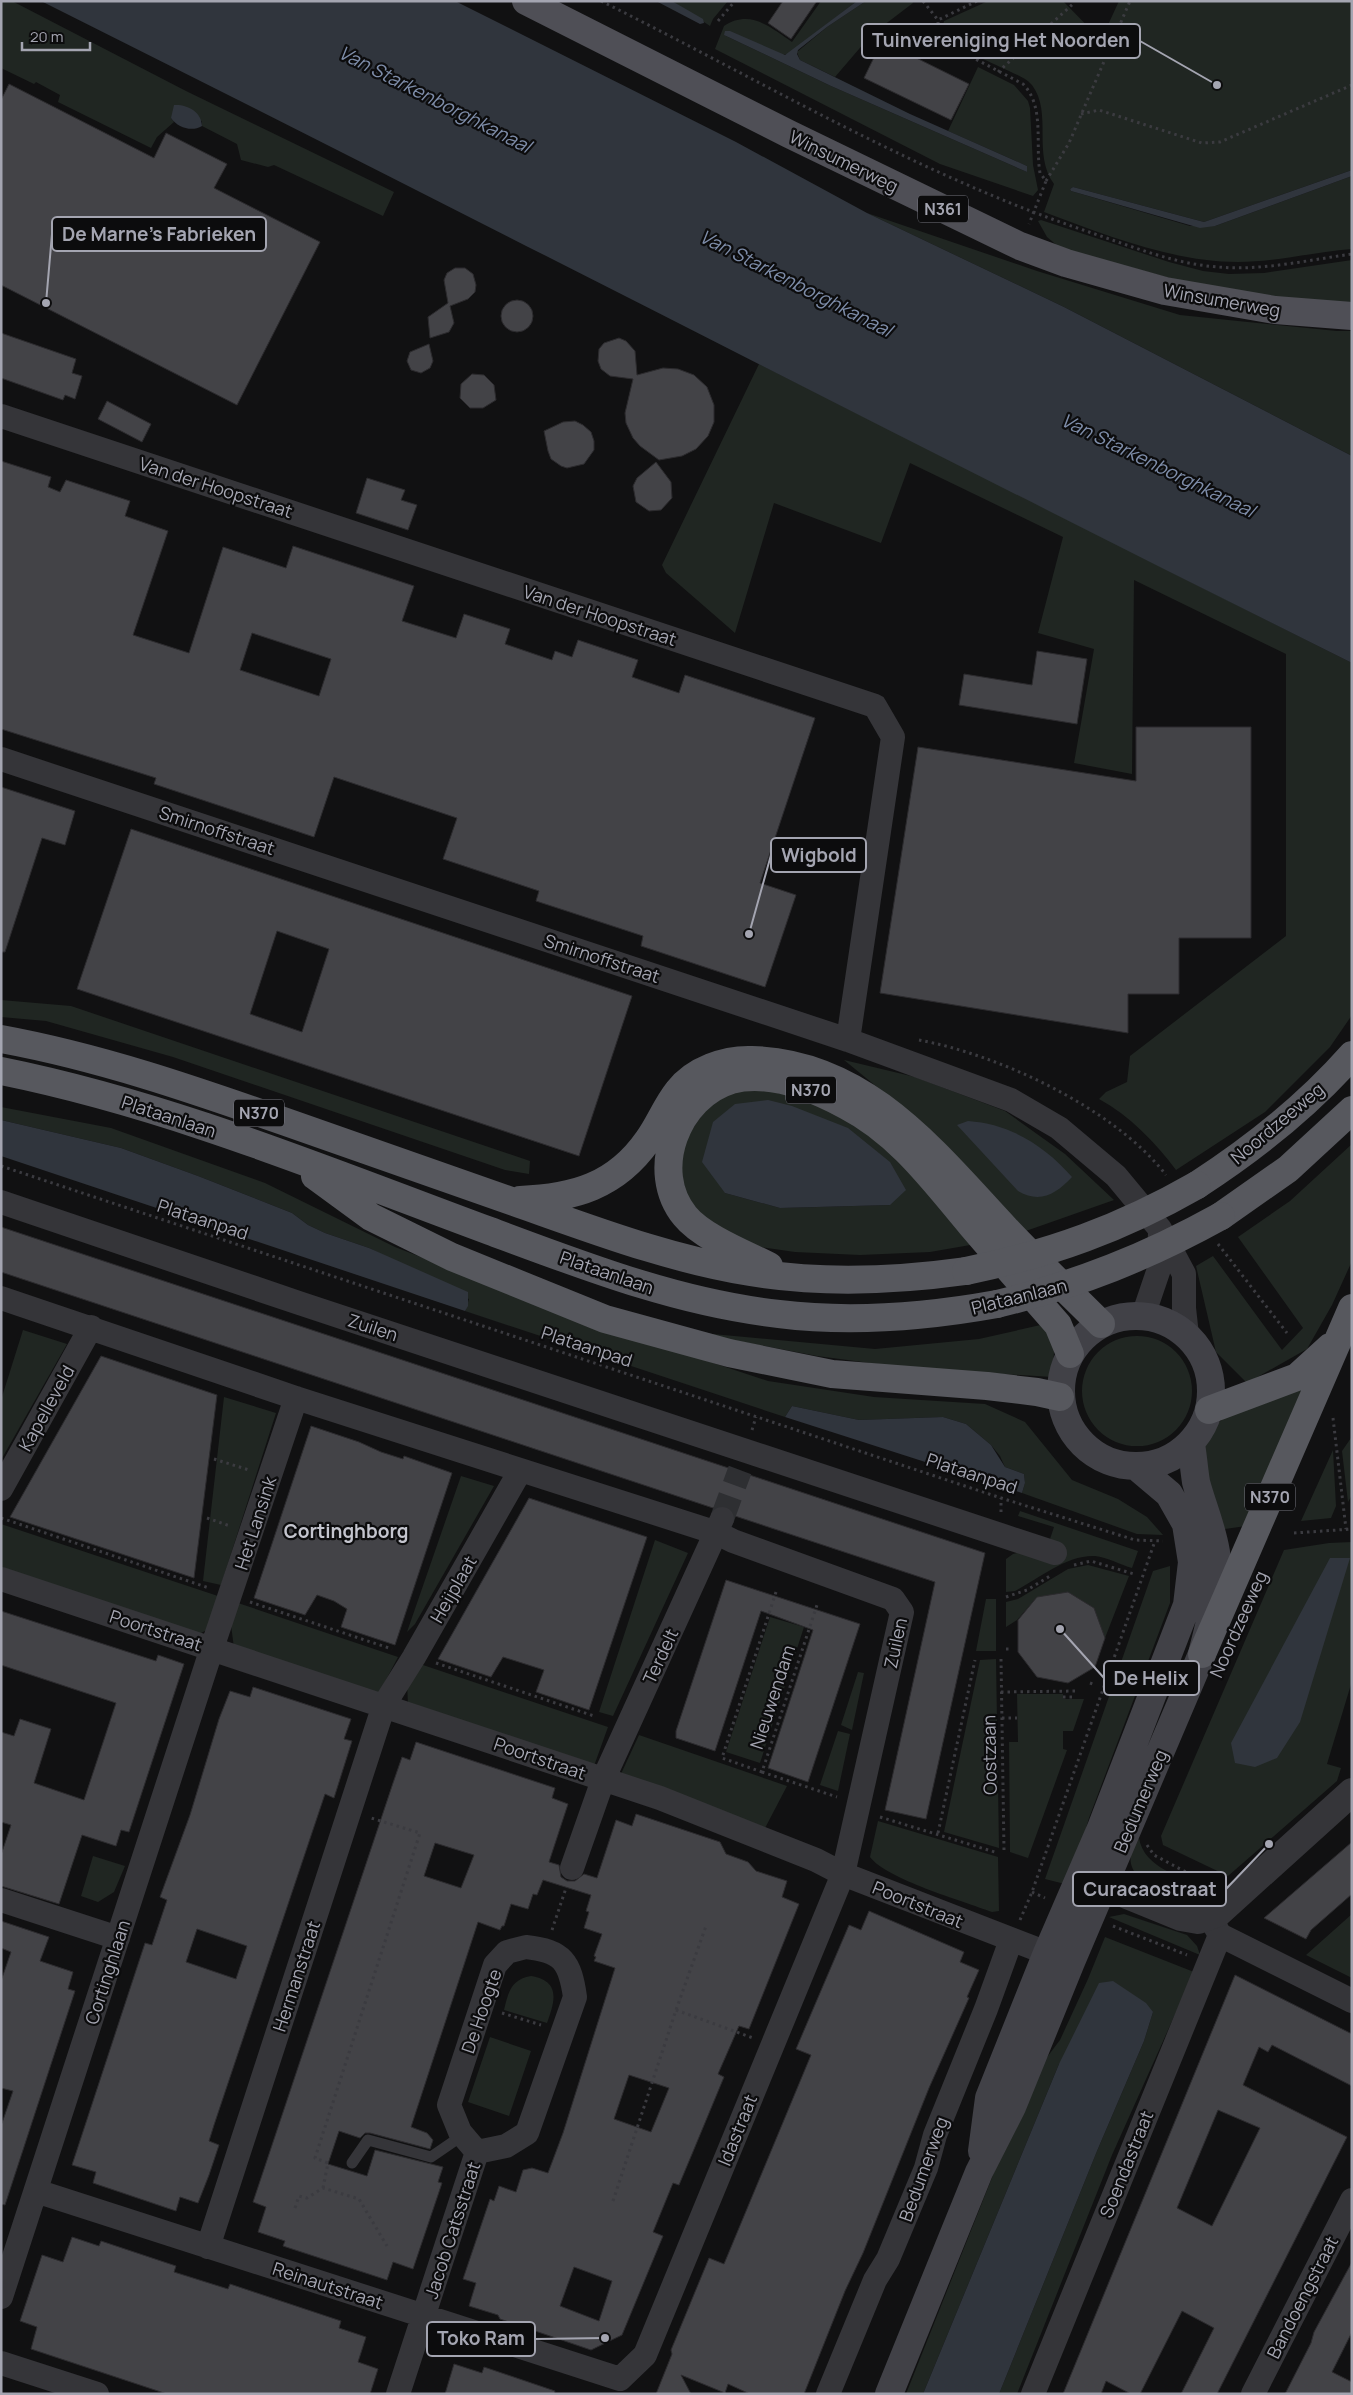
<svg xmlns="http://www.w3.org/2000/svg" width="1353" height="2395" font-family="Manrope,sans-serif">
<rect width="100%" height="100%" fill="#111112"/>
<path fill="#202622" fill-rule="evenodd" d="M1,1H12L186,91L394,192L383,216L274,165L268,167L241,160L237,144L202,126V121L171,118L174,122L157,137L151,148L58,102L60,95L36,82L34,84L1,68Z
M672,1H728L713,19L710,26Z
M821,1H857L788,54L782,55L724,35L831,86L1027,172V166L948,131L978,67L1014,85L1028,101L1030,108L1033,165L1038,190L1033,196L940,164L715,49L724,26C750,9 770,27 792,42Z
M866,1H912L913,3L871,35L835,77L800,60L797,52L827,27Z
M988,1H1063L1101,40L1119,1H1352V170L1204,222L1073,187L1070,189L1071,191L1190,226H1215L1352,176V249C1314,252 1276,262 1238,262C1172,262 1106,235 1044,212L1054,184C1032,154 1053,113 1032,85C1026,78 1017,75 1009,71C986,60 958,50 942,29L944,21Z
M867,213L1037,271L1180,315L1337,331H1352V456L1064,307Z
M1041,220L1169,262L1203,271L1229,274L1264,273L1352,260V304L1276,298L1188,283L1060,248L1047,237L1038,221Z
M759,364L1352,663V1015L1330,1047L1265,1112L1176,1170C1155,1142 1130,1116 1099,1099L1106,1092L1127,1082L1130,1056L1286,936V654L1134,580L1132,774L1074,763L1094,649L1038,633L1063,537L910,463L881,543L774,503L735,633L666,573L662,565Z
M1,1000L71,1006L530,1161L529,1174L505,1170L173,1057L46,1021L1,1017Z
M844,1060L915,1077L1005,1111L1065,1154L1114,1200L1023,1232L937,1136Z
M746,1087L820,1101L889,1146L976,1244L930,1252L860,1255L795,1252L753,1246L710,1226L688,1200L678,1178L680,1146L715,1097ZM725,1193L890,1205L780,1208Z
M1,1107L111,1128L265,1183L395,1247L581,1319L768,1381L874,1397L985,1404L1025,1422L1072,1480L1118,1499L1147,1517L1163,1535L1137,1534L1022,1493L1025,1483L1024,1474L1005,1467L1000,1456L991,1445L966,1424L943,1417L859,1420L792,1406L785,1417L465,1311L469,1299L369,1248L325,1233L308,1225L292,1213L198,1176L121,1148L1,1120Z
M1352,1144V1261L1332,1305L1307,1349L1247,1383L1216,1352L1196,1266L1213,1256L1282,1350L1303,1328L1238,1237L1290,1201Z
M1045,1324L1055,1340L1052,1377L908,1368L817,1356L691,1332L875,1349L979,1339Z
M23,1330L67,1344L1,1460V1400Z
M1082 1391a55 55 0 1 1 110 0a55 55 0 1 1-110 0Z
M1309,1381L1246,1526L1218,1530L1202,1446L1219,1422L1233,1412Z
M224,1397L276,1413L221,1585L203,1581Z
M1351,1438L1352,1495L1348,1502L1342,1451Z
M1333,1450L1336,1506L1331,1518L1301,1521Z
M461,1476L494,1486L415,1624L407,1632Z
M1020,1511L1138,1551L1132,1568C1121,1565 1107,1557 1095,1556C1066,1555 1040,1578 1015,1591L1006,1592V1559L1013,1554L1048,1545L1054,1527L1018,1516Z
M1,1524L221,1597L213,1627L197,1635L1,1571Z
M655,1540L688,1553L613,1716L599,1712Z
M1352,1542V1681L1327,1764L1341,1768L1337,1781L1228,1876L1163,1845L1161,1836L1284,1550L1329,1543Z
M1088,1565L1129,1576L1105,1638L1094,1608L1068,1592L1037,1597L1017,1620L1006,1627V1602L1018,1599L1068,1569Z
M1170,1566V1603L1089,1818L1069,1885L1045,1879L1153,1571Z
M986,1599H996V1651H976Z
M238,1603L398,1657L378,1695L234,1648L231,1625Z
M770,1617L804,1627L760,1763L726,1752Z
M996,1659L999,1848L944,1832L980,1660Z
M420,1664L608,1727L594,1766L408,1705L407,1683Z
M858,1672L864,1673L852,1730L841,1725Z
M1017,1694H1063V1699H1084L1073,1731H1063V1749L1067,1750L1028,1858L1010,1852L1009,1742H1018Z
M838,1731L850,1734L838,1791L820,1785Z
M639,1735L787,1786L764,1830L620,1776Z
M878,1821L998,1857L999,1911L992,1912C963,1901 886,1879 870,1857Z
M1139,1838C1144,1869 1183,1877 1208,1888L1211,1894L1210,1900C1189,1910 1136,1887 1131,1864C1129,1853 1134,1847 1139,1838Z
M93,1856L125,1866L114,1892L98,1902L81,1896Z
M1124,1914L1187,1935L1197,1946L1200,1955L1109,1917Z
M1352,1914V1978L1306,1955Z
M1105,1937L1194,1972L1112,2155L1017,2394H999L1097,2151L1144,2041L1153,2012L1059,2064L923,2394H906L1032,2077L1060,2040L1088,1979Z
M531,1976C561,1981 555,2001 547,2023L504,2010C508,1993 511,1979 531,1976Z
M490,2037L531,2051L509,2116L468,2102Z"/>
<path fill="#30353d" d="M41,1H455L736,142L867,213L1064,307L1352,456V663C914,445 479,220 41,1Z
M656,1H672L703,19L704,23L700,24Z
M857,1H866L827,27L798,50L797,54L800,60L910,114L1027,166V172L831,86L724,35L725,31H730L785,55Z
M174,105C187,104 202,112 202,126C192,132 178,128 171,118Z
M1352,170V176L1215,226L1200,228L1071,191L1070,189L1073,187L1204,222Z
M768,1100L792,1106L848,1128L890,1162L906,1190L890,1205L780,1208L725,1193L702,1162L713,1122L735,1104Z
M1,1120L121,1148L198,1176L292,1213L308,1225L325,1233L369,1248L468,1292V1306L465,1311L1,1156Z
M968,1121C1010,1124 1044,1145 1072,1177C1056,1194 1040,1204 1018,1191L957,1125Z
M792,1406L859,1420L943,1417L966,1424L991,1445L1005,1467L1024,1474L1025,1483L1022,1493L785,1417Z
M1330,1558H1350L1300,1722L1277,1758L1255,1767L1235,1763L1231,1743Z
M1113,1981L1146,2003L1153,2012L1144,2041L1097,2151L999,2394H923L1059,2064L1099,1983Z"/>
<path fill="#434347" stroke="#2c2b2e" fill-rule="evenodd" d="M783,1H817L791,39L768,23Z
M882,41L969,84L951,120L864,78Z
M9,84L154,158L166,133L227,164L214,188L320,242L237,405L1,285V100Z
M455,268H465L473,274L476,285L475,292L468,299L450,306L454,323L449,332L430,338L428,317L448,303L444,280L447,273Z
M501 316a16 16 0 1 1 32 0a16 16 0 1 1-32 0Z
M1,333L76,359L72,373L82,376L75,399L65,395L63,400L1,378Z
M619,338L626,341L635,351L637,375L663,368L678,369L694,375L707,387L714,405V422L708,436L696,449L682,456L659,460L640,446L633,438L626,423L625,413L633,379L610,376L601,369L598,361L599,349L604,343Z
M429,344L433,361L430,368L421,373L411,370L407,361L410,352Z
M472,374L484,375L494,385L496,400L483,408H470L460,398L461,384Z
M107,401L151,424L142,442L98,419Z
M575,421L583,425L591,432L594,441V450L584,464L567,468L561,466L551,459L548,451L544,431L563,422Z
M1,461L51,477L48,487L60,492L66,480L130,501L125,516L168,531L133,635L189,653L223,547L286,568L293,546L414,586L402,621L456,638L464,614L510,629L505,644L552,660L555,651L572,657L578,640L638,660L632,677L679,693L685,675L815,718L760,883L796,895L765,987L641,946L643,936L536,901L539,891L443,859L457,818L334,777L314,837L154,784L156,778L1,729ZM252,633L331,659L319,696L240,670Z
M656,462L671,482L672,498L661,510L649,511L636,502L633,486L637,478Z
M367,478L405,490L401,500L417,505L408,530L356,513Z
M1037,651L1087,659L1077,724L959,705L964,674L1032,685Z
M1136,727H1251V938H1179V994H1128V1033L880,993L918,747L1136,781Z
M1,787L75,811L65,845L42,838L5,952H1Z
M131,829L632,996L579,1156L77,989ZM277,931L329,949L302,1032L250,1014Z
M1,1227L985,1553L926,1819L885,1810L935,1582L735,1516L727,1506L720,1505L713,1508L1,1272Z
M101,1356L217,1395L194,1578L10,1517Z
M311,1426L359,1442L381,1452L403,1459L404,1456L452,1473L395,1645L341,1627L347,1609L334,1601L317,1595L305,1615L254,1598Z
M529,1498L647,1537L589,1710L536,1692L544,1670L503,1657L491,1677L438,1659Z
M726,1580L860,1624L808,1782L768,1768L813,1630L761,1611L715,1751L676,1738V1731Z
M1068,1592L1094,1608L1105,1638L1095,1667L1068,1683L1037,1677L1018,1652V1620L1037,1597Z
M1,1611L156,1661L158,1655L184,1664L129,1832L121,1830L116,1846L82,1835L59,1904L1,1886V1855L11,1825L1,1822V1732L14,1736L20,1719L51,1729L34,1783L84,1800L116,1703L1,1665Z
M253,1687L351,1719L344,1739L352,1741L334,1798L325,1794L214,2125L209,2141L219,2145L209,2175L198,2203L180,2197L176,2211L93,2183L96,2172L72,2165L145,1943L152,1945L167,1900L160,1897L190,1815L219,1719L230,1691L250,1697ZM197,1929L247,1946L236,1979L186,1962Z
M416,1742L555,1788L552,1798L568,1804L549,1862L559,1865L561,1877L567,1881H575L584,1874L597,1878L616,1820L632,1826L636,1814L720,1842L726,1854L748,1862L756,1871L787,1881L782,1897L799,1904L749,2029L739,2026L718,2074L724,2077L692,2154L679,2185L673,2183L653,2232L663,2236L622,2335L591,2350L500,2319L498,2315L469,2306L476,2283L463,2279L490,2199L494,2201L499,2186L516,2192L523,2170L532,2168L548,2173L563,2133L615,1968L594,1961L596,1957L594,1956L602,1934L584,1928L589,1912L586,1911L591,1895L543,1880L537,1895L533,1894L528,1909L511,1904L504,1926H502L500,1930L478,1922L411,2127L427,2133L433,2140L430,2149L370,2133H365L360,2138L339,2131L328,2164L367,2176L375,2150L443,2167L438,2182L442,2183L413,2269L393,2262L387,2280L283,2246L285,2241L258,2232L266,2207L253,2202L393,1783L402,1757L410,1760ZM435,1843L474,1855L461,1888L424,1876ZM629,2075L669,2088L651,2132L614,2119ZM574,2267L612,2281L599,2321L560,2306Z
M1352,1842V1894L1311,1930L1306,1939L1264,1918Z
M869,1911L964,1952L960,1962L979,1970L967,1997L969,1998L929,2088L863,2253L845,2291L804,2394H750L728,2384L725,2393L681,2375L691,2394H656L672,2354L671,2350L709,2258L724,2264L811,2055L796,2049L849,1925L861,1930Z
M1,1921L49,1937L40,1961L73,1972L68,1989L75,1991L5,2205L1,2204V2126L13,2091L1,2088V1981L11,1952L1,1948Z
M1235,1975L1352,2034V2086L1272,2045L1268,2052L1259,2047L1243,2085L1347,2137L1217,2394H1181L1214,2328L1182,2311L1140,2394H1131L1106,2381L1101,2394H1063ZM1218,2110L1260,2128L1212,2226L1177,2208Z
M72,2237L99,2246L101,2241L176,2266L174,2272L228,2289L230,2284L341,2321L339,2328L366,2337L358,2362L378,2369L370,2394H167L31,2349L37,2327L20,2321L42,2255L63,2262Z
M1352,2262V2332L1332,2372L1352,2382V2394H1285L1311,2343L1314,2332Z
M454,2364L482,2373L484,2367L555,2391L554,2394H445Z"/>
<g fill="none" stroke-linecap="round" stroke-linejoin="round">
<path stroke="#2e2f32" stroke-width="24" stroke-dasharray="24 12" stroke-linecap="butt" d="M722,1519L740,1470"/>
<path stroke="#3b3b40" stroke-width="3" stroke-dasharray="2.5 4" stroke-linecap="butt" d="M601,1C762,81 918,175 1089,232C1131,246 1174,264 1218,267C1262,271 1308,260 1352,254
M923,1L938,20
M977,1L938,20V34L945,43L1023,84C1045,106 1035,145 1040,173L1046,181L1029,224
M718,21L735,1
M998,72L1074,3
M1081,114L1099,110L1202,143L1220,142L1352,85
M1046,181L1069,143L1130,1
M919,1040C1000,1055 1115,1109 1166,1175
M1,1166L1001,1498L1135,1540L1163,1541
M1218,1244L1287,1333
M1333,1418L1346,1529
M752,1430L756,1417
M214,1459L249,1470
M1001,1512V1498
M1,1518L209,1588
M207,1518L230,1526
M1294,1533L1352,1529
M1074,1565L1091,1561L1134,1574
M776,1592L722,1758L762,1772L817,1605
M1006,1597L1027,1590L1050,1576
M250,1602L392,1649
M1006,1649H1012
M1001,1659L1004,1850
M436,1663L594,1716
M1090,1683L1095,1685
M1001,1692L1076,1691
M1063,1697H1076
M1002,1718H1017
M762,1772L837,1797
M880,1817L998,1853
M938,1833L975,1660
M1147,1845L1154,1855L1212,1886
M1032,1892L1045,1898
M1020,1920L1032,1892L1155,1541
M1113,1926L1187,1955
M552,1930L566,1888
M676,2010L753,2038
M502,2013L541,2025
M323,2188L328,2163L315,2158L420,1833L371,1818
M613,2201L676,2010L706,1926
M295,2208L299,2196L307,2198L323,2188L359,2199L387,2246"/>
<path stroke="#353539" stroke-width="11" d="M352,2163L368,2140L431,2157L463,2135"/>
<path stroke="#353539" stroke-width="24" d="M1,416L875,706L893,737L848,1040
M1,759L848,1040L1011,1100L1059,1128L1116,1176L1160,1229L1184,1274V1308L1187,1335
M1,1202L299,1303L1055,1553
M1,1298L296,1398L717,1533L733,1541L893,1599L902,1612L843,1874L645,2355L620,2379
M1143,1316L1159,1269L1160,1231
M1,1489L91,1327
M1,1579L660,1798L816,1860L843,1874L1065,1960
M572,1868L603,1780L722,1519
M1,1900L118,1938
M1212,1921L1220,1935L1352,2001
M526,1947C563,1951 570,1962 575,1997L527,2133L506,2146L477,2152L460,2132L449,2105L495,1965L507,1952Z
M36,2191L620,2379
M208,2247L384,1705L414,1657L520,1471
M1,2297L212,1648L296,1398
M1,2363L97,2394
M398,2394L477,2152
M828,2394L875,2280L888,2259L926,2168L935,2135L986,2009L1011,1940
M1033,2394L1220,1935
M1253,2394L1352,2200"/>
<path stroke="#353539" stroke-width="28" d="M1083,1877L1181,1917L1198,1920L1218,1913L1352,1792"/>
<path stroke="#414147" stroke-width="28" d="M1061 1391a75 75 0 1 1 150 0a75 75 0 1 1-150 0Z
M982,2151L989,2098L1047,1953L1101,1828L1187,1605L1192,1562L1186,1524L1169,1494L1137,1467
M889,2394L979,2172L1012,2107L1071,1962L1202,1654C1210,1621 1221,1586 1216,1552C1212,1527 1202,1505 1196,1482C1194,1469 1193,1456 1191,1444"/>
<path stroke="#4f4f56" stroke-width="28" d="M526,1L789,134L1020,246L1066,263L1165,291L1275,310L1352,316"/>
<path stroke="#57585e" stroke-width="28" d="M1,1039C99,1057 192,1089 286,1122C362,1149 438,1176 514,1202C591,1229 669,1259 750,1272C822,1284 894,1281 966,1271
M1,1071C170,1105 330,1172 490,1231C584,1266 679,1303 779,1314C852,1323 925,1317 997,1304
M315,1176L371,1217L452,1257L605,1319L729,1353L832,1374L987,1386L1037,1392L1060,1397
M1197,1185C1254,1148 1307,1106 1352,1055
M520,1200C574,1198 616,1186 648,1140C659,1125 666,1106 678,1091C694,1070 725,1059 752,1060C865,1063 933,1151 1005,1228C1036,1261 1069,1292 1101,1324
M1221,1216L1288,1169L1352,1110
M769,1266C745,1254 702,1237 685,1216C648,1171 677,1096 731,1080C769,1070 814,1088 847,1106C899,1133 934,1181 971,1225C1000,1259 1029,1292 1058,1325L1070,1354
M1209,1410L1297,1377L1330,1347
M1202,1654L1352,1308"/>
<path stroke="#57585e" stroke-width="28" d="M966,1271C1050,1254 1122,1228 1197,1185
M997,1304C1079,1284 1147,1257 1221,1216"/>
</g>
<g text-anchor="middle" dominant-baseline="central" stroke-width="4.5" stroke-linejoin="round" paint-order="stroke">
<g fill="#0c0c0d" stroke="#767780" stroke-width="1">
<rect x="918" y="195.5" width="50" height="27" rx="4"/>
<rect x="786" y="1076.5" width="50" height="27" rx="4"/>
<rect x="234" y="1099.5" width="50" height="27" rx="4"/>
<rect x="1245" y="1483.5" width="50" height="27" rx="4"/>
</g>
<g font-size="16" font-weight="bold" fill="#a4a5b1">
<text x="943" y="209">N361</text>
<text x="811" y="1090">N370</text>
<text x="259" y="1113">N370</text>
<text x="1270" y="1497">N370</text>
</g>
<g font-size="18" fill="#a4a5b1" stroke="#0c0c0d">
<text transform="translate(844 161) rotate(26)">Winsumerweg</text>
<text transform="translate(1222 300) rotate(10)">Winsumerweg</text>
<text transform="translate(216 487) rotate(18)">Van der Hoopstraat</text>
<text transform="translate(600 615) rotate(18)">Van der Hoopstraat</text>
<text transform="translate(217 830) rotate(18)">Smirnoffstraat</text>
<text transform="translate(602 958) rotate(18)">Smirnoffstraat</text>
<text transform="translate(169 1116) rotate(18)">Plataanlaan</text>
<text transform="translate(1277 1123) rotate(-40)">Noordzeeweg</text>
<text transform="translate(203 1219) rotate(18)">Plataanpad</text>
<text transform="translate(607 1272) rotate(19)">Plataanlaan</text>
<text transform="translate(1019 1296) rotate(-14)">Plataanlaan</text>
<text transform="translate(373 1327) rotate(18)">Zuilen</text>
<text transform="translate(587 1346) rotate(18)">Plataanpad</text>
<text transform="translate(46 1408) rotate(-61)">Kapelleveld</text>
<text transform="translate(972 1473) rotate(18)">Plataanpad</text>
<text transform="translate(255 1523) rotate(-72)">Het Lansink</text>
<text transform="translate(453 1589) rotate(-60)">Heijplaat</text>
<text transform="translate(1238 1624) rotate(-66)">Noordzeeweg</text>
<text transform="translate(156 1630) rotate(18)">Poortstraat</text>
<text transform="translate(895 1643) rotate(-78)">Zuilen</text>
<text transform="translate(660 1656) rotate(-65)">Terdelt</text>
<text transform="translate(772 1697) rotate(-72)">Nieuwendam</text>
<text transform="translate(989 1755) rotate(-91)">Oostzaan</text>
<text transform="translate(540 1758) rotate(19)">Poortstraat</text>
<text transform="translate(1140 1801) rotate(-67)">Bedumerweg</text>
<text transform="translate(918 1904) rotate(22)">Poortstraat</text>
<text transform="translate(107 1972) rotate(-72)">Cortinghlaan</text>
<text transform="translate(296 1976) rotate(-72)">Hermanstraat</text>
<text transform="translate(481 2011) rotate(-71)">De Hoogte</text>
<text transform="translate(737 2130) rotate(-68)">Idastraat</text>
<text transform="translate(1126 2164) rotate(-68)">Soendastraat</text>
<text transform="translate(923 2169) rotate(-70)">Bedumerweg</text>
<text transform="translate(452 2230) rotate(-72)">Jacob Catsstraat</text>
<text transform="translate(328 2285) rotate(18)">Reinautstraat</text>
<text transform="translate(1302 2297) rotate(-63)">Bandoengstraat</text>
</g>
<g font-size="19" font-style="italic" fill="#7e8da9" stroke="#0c0c0d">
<text transform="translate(435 99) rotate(27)">Van Starkenborghkanaal</text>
<text transform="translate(796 283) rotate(27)">Van Starkenborghkanaal</text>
<text transform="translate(1158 465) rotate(26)">Van Starkenborghkanaal</text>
</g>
<g font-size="19" font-weight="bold" fill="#c4c5ce" stroke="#0c0c0d">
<text x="346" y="1531">Cortinghborg</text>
</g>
</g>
<path fill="none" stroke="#a4a5b1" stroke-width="2" d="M1217 85L1140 41M46 303L52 234M749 934L771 855M1060 1629L1104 1678M1269 1844L1226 1889M605 2338L535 2339"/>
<g fill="#a4a5b1" stroke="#0c0c0d" stroke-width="2">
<circle cx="1217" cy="85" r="5"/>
<circle cx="46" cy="303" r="5"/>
<circle cx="749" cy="934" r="5"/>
<circle cx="1060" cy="1629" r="5"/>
<circle cx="1269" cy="1844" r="5"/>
<circle cx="605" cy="2338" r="5"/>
</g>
<g fill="#0c0c0d" stroke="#a4a5b1" stroke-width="2">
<rect x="862" y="24" width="278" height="34" rx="5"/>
<rect x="52" y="217" width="214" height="34" rx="5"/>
<rect x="771" y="838" width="95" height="34" rx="5"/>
<rect x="1104" y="1661" width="95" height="34" rx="5"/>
<rect x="1073" y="1872" width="153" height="34" rx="5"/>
<rect x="427" y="2322" width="108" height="34" rx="5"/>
</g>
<g font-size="19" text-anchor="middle" font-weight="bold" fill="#a4a5b1">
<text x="1001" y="47">Tuinvereniging Het Noorden</text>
<text x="159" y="241">De Marne's Fabrieken</text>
<text x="819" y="862">Wigbold</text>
<text x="1151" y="1685">De Helix</text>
<text x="1150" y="1896">Curacaostraat</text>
<text x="481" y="2345">Toko Ram</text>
</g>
<rect width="1353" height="2395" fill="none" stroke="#a4a5b1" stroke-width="5"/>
<path d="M22 42v8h68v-8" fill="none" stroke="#a4a5b1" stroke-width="2.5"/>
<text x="30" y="42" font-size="15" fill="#a4a5b1" stroke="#0c0c0d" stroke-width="4" paint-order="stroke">20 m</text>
</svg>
